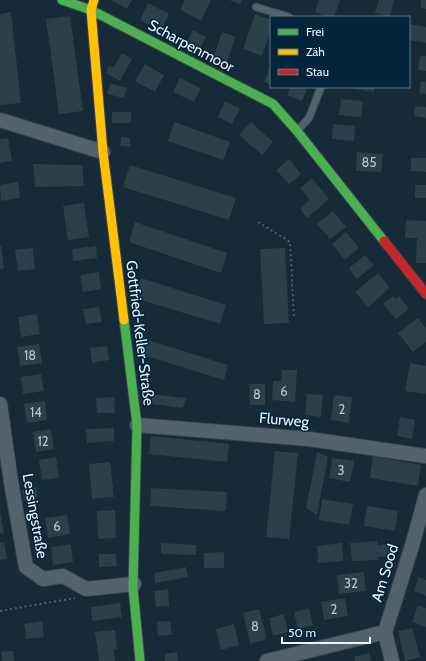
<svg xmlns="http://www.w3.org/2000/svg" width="426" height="661" font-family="Cabin,sans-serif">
<rect width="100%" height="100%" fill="#162a37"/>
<path fill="#2b4048" d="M111,0H132L127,9Z
M185,0H211L201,21L180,10Z
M229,0H242L240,4Z
M319,0H340L334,17H328L315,12Z
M379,0H394L390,17L375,13Z
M421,0H426V9L421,8Z
M148,3L169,14L161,31L140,20Z
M11,12L21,103L0,105V14Z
M255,14L271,20V29L262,56L243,49Z
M70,16L83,111L59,114L46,19Z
M409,24L426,27V43L409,40Z
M193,30L206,37L198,52L185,45Z
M222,32L236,37L226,64L213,59Z
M122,53L132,59L120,81L106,73L109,66L113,68Z
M420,56H426V71L418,70Z
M145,64L164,75L155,92L135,81Z
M271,64V85L264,82Z
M180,78L201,88L194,102L173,92Z
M421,81L426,82V94L419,93Z
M110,83L127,88L124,98L107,94Z
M290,87H308L302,101L287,95Z
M350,87H375L374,92L350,88Z
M341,99L363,101L361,117L339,115Z
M225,101L240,109L232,124L218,117Z
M415,106L426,107V118L414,116Z
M112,112H131V123H112Z
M174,122L230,142L223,160L168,141Z
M251,122L273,142L262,155L239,135Z
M333,124L355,126L354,141L332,139Z
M121,137L130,138V147L120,146Z
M8,138L12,161L0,163V139Z
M357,152L383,154L381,172L356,171Z
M411,158H426V172L411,171Z
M289,159L301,174L289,184L276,170Z
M33,164L82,165L84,186L35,187Z
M130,165L236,198L229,220L123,187Z
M312,178L329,199L307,218L300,209L310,200L300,188Z
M18,182L20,198L1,201L0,185Z
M415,185H426V198H415Z
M84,203L89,237L68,240L63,206Z
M333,211L346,227L330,239L317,224Z
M406,220L426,221V263H416L417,238H405Z
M135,222L227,253L221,273L129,242Z
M346,232L359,248L345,260L332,244Z
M1,245L4,268L0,269V246Z
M96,246L97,258L73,261L72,249Z
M33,248L35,269L18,271L15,250Z
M285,248L289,323L264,324L260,249Z
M365,255L374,265L357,279L349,268Z
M99,272L101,289L83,292L80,275Z
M378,273L390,288L368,307L355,292Z
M141,278L226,305L220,324L135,298Z
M393,296L395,299L399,296L409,309L396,319L383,304Z
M99,307L102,322L86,324L83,309Z
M37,314L40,334L21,337L18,317Z
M418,318L426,328V342L413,352L398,333Z
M148,340L228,365L224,380L143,355Z
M39,344L42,363L20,366L17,347Z
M107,346L109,360L92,363L90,348Z
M410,363L426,366V394L405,391Z
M282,370H297L295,402L272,400L273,381H281Z
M41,374L44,391L23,394L21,377Z
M249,384H265V405H250Z
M149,394L186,398L183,408L145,403Z
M307,394L323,395L321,417L305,415Z
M334,395L352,397L349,423L331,420Z
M114,397L115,413H97L96,398Z
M45,401L47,420L27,423L24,404Z
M400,417L415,420L412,439L397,436Z
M114,428V441L87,443L86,429Z
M51,429L54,449L36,452L33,432Z
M151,436L229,444L227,462L149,454Z
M275,451L298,453L289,539L266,537Z
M317,452L328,457L317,515L306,508Z
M373,456L421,465L418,486L370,478Z
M56,457L59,478L42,480L39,460Z
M332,458L354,461L350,482L329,478Z
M110,462L114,497L92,499L89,464Z
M36,487L38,497L24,499L22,490Z
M151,488L227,492L226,511L150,506Z
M322,499L353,504L349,525L319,520Z
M367,506L398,511L395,531L364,526Z
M115,510L116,538L98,539L97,511Z
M0,513L4,533L0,534Z
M67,515L70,534L48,538L45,518Z
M377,541L378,545L389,544V556L378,557L379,560L352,561L350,543Z
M4,542L7,559L0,560V543Z
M161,543L196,545V555L161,554Z
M342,543L343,561L318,563L317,546Z
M71,544L73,562L53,565L51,547Z
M224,552V568H204V553Z
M99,554H116L117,566L99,567Z
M186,567L188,577L155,583L154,573Z
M364,572L366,591L339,594L337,575Z
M419,577L426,580V596L414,591Z
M168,589L169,606L156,607L154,591Z
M345,598L348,616L324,620L321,602Z
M120,603L122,617L92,621L91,607Z
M418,605L426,608V627L412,622Z
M309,608L313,625L298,629L294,612Z
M259,609L267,639L250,644L243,613Z
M284,614L288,632L273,636L269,618Z
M42,621L44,637L26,639L24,624Z
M170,621L172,635L158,636L157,622Z
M234,624L239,645L221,650L216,629Z
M412,628L420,657L405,661L398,631Z
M115,630L117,649H114L115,661H99L95,632Z
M13,651L14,661H2L1,652Z
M177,652L178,661H165V654Z
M369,653L371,661H355L354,657Z"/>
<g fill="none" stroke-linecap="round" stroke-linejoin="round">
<g stroke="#37444c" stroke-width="9">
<path id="lane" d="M256,7L289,17
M298,130L309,118L321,87"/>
</g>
<g stroke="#37444c" stroke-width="16">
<path id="street" d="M0,120L103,152
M0,404L11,482L26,567L43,579L63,576L86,589L134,584
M137,425L309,439L426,456
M267,661L385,632
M392,661L385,632L412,546L426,495"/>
</g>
<g stroke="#37444c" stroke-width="11">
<path id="fast" d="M62,0L91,10L273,104L297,131L384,241
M124,320L137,425L133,588L140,661"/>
</g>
<g stroke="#37444c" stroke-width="11">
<path id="slow" d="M94,0L91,10L103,152L124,320"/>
</g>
<g stroke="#37444c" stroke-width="11">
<path id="jam" d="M384,241L426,294"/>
</g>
<path stroke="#52616d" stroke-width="2" stroke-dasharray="2 3" stroke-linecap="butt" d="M258,222L290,242L294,318
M0,611L75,598"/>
<use href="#lane" stroke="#52636e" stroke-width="7"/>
<use href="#street" stroke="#52636e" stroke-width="14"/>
<use href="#fast" stroke="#4caf50" stroke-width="9"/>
<use href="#slow" stroke="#ffc107" stroke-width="9"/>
<use href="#jam" stroke="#c62828" stroke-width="9"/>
</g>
<g text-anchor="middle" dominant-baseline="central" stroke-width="3" stroke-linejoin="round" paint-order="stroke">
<g font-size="13" fill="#bac7ce">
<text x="369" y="162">85</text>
<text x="30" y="355">18</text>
<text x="284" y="391">6</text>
<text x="257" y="394">8</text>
<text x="342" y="409">2</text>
<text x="36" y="412">14</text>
<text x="43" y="441">12</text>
<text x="341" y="470">3</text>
<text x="57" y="526">6</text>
<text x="351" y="583">32</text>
<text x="334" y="609">2</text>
<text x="255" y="626">8</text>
</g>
<g font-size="15" fill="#eaf4fb" stroke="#00243a">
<text transform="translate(191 46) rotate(28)">Scharpenmoor</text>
<text transform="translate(140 333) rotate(83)">Gottfried-Keller-Straße</text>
<text transform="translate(284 420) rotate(5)">Flurweg</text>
<text transform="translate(35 516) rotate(80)">Lessingstraße</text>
<text transform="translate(385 573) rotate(-73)">Am Sood</text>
</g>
</g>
<rect x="270" y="16" width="140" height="72" fill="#00243a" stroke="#5e7787"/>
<rect x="278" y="29" width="20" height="6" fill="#4caf50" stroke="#5e7787"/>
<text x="306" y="36" font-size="12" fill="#eaf4fb">Frei</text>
<rect x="278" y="49" width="20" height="6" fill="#ffc107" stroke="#5e7787"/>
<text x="306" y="56" font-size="12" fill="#eaf4fb">Zäh</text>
<rect x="278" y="69" width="20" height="6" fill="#c62828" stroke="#5e7787"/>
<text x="306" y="76" font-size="12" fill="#eaf4fb">Stau</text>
<path d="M282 637v6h88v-6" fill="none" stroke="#eaf4fb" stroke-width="2"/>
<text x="288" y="637" font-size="12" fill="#eaf4fb" stroke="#00243a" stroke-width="3" paint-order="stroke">50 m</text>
</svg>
